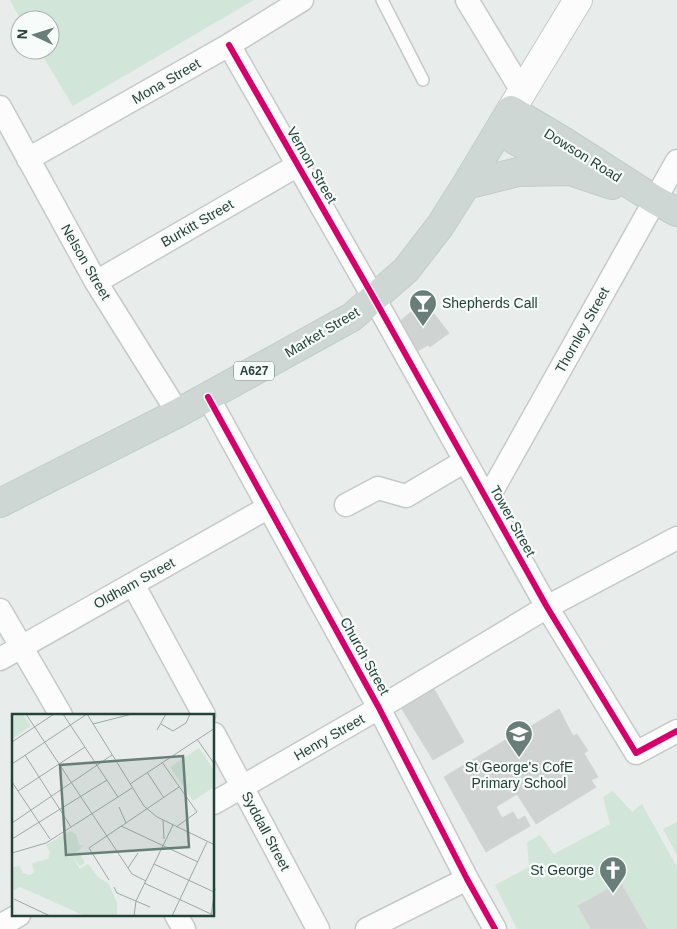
<svg xmlns="http://www.w3.org/2000/svg" width="677" height="929" font-family="Arial,sans-serif">
<rect width="100%" height="100%" fill="#e8edeb"/>
<path fill="#d1e6d8" d="M10,0H254L73,106L39,50H50V20H21Z
M613,791L632,812L642,804L677,867V929H517L495,885L529,867L527,842L540,835L554,854L610,824L603,797Z
M677,822V855L663,829Z"/>
<path fill="#cfd4d2" stroke="#d1d6d4" d="M424,301L449,333L430,347L428,345L416,352L399,322Z
M434,689L464,742L433,760L402,709Z
M559,709L573,736L577,734L588,751L584,753L598,777L591,780L596,787L536,824L517,794L496,807L502,818L513,812L518,820L525,816L530,826L486,852L444,777L507,739L510,743L530,731L528,728Z
M620,882L647,929H591L578,906Z"/>
<g fill="none" stroke-linecap="round" stroke-linejoin="round">
<g stroke="#c5cac8" stroke-width="14">
<path id="lane" d="M382,0L423,80"/>
</g>
<g stroke="#c5cac8" stroke-width="25">
<path id="street" d="M467,0L522,91
M229,45L374,298L547,607L636,753L677,731
M0,107L96,282L178,413
M28,159L229,45L302,0
M96,282L298,165
M208,397L379,708L467,879L495,929
M487,500L677,161
M346,505L378,488L406,496L465,461
M133,584L204,715
M0,610L61,715
M0,659L269,507
M214,734L318,929
M214,803L379,708L547,607L677,538
M176,915L184,929
M0,926L19,915
M367,929L467,879"/>
</g>
<g stroke="#c3cbc8" stroke-width="30">
<path id="secondary" d="M511,110L578,0"/>
</g>
<g stroke="#c3ccc9" stroke-width="30">
<path id="primary" d="M503,123L513,139L569,170
M466,185L518,172L570,171L612,185
M0,503L178,413L352,317L406,270L440,226L466,185L511,110L563,141L655,200L677,212"/>
</g>
<use href="#lane" stroke="#fcfcfc" stroke-width="11"/>
<use href="#street" stroke="#fcfcfc" stroke-width="22"/>
<use href="#secondary" stroke="#fcfcfc" stroke-width="28"/>
<use href="#primary" stroke="#cfd7d5" stroke-width="28"/>
<g stroke="#f7fbf9" stroke-width="9">
<path id="cycleway" d="M229,45L374,298L547,607L636,753L677,731
M208,397L379,708L467,879L495,929"/>
</g>
<use href="#cycleway" stroke="#d6006c" stroke-width="6"/>
</g>
<defs>
<g id="bar-pin" transform="scale(1.4375)"><path d="M0 17L-7.5 6A9.5 9.5 0 1 1 7.5 6Z" fill="#697e78" stroke="#f7fbf9"/><path d="M-6-5H6L.8 .8V4.5H3.5V6h-7V4.5H-.8V.8Z" fill="#fff"/></g>
<g id="school-pin" transform="scale(1.4375)"><path d="M0 17L-7.5 6A9.5 9.5 0 1 1 7.5 6Z" fill="#697e78" stroke="#f7fbf9"/><path d="M0-5L7-2L0 1L-7-2ZM-4 1L0 2.5L4 1V4Q0 6-4 4Z" fill="#fff"/></g>
<g id="church-pin" transform="scale(1.4375)"><path d="M0 17L-7.5 6A9.5 9.5 0 1 1 7.5 6Z" fill="#697e78" stroke="#f7fbf9"/><path d="M-1.2-6h2.4v3.5h3.3v2.4h-3.3V6h-2.4V-.1h-3.3v-2.4h3.3Z" fill="#fff"/></g>
</defs>
<g fill-rule="evenodd">
<use href="#bar-pin" x="423" y="303"/>
<use href="#school-pin" x="519" y="734"/>
<use href="#church-pin" x="613" y="870"/>
</g>
<g text-anchor="middle" dominant-baseline="central" stroke-width="4.5" stroke-linejoin="round" paint-order="stroke">
<rect fill="#f7fbf9" stroke="#637a73" stroke-width="1" x="234" y="361.5" width="40" height="19" rx="4"/>
<g font-size="12" font-weight="bold" fill="#24423a">
<text x="254" y="371">A627</text>
</g>
<g font-size="14" fill="#24423a" stroke="#f7fbf9">
<text transform="translate(166 81) rotate(-30)">Mona Street</text>
<text transform="translate(583 155) rotate(32)">Dowson Road</text>
<text transform="translate(312 165) rotate(60)">Vernon Street</text>
<text transform="translate(197 223) rotate(-30)">Burkitt Street</text>
<text transform="translate(86 262) rotate(60)">Nelson Street</text>
<text transform="translate(582 330) rotate(-61)">Thornley Street</text>
<text transform="translate(322 332) rotate(-31)">Market Street</text>
<text transform="translate(513 521) rotate(61)">Tower Street</text>
<text transform="translate(134 583) rotate(-29)">Oldham Street</text>
<text transform="translate(365 656) rotate(61)">Church Street</text>
<text transform="translate(329 737) rotate(-30)">Henry Street</text>
<text transform="translate(266 831) rotate(62)">Syddall Street</text>
</g>
<g font-size="14" fill="#24423a" stroke="#f7fbf9" text-anchor="start">
<text x="442" y="303">Shepherds Call</text>
<text x="519" y="767" text-anchor="middle">St George's CofE<tspan x="519" dy="16">Primary School</tspan></text>
<text x="594" y="870" text-anchor="end">St George</text>
</g>
</g>
<g transform="translate(12 714)">
<rect width="202" height="202" fill="#e8edeb"/>
<path d="M0,0H11L19,12L0,25ZM187,34L202,56V73L181,87L158,53ZM58,117L64,120L67,131H72L62,141L67,138L73,149L68,152L60,142L68,155L76,150L86,163L97,170L105,189V202H73L8,173L0,177V153L8,152L11,159L18,161L22,158L20,149L36,145L38,138L34,131Z" fill="#d1e6d8"/>
<path fill="none" stroke="#9aa9a4" stroke-width="1" d="M14,0L120,160L134,167M51,0L106,83M75,0L132,92L145,103L203,131M81,10L120,0M149,10L161,17L174,9L178,0M145,16L154,0M185,25L203,51M0,28L42,0M13,41L59,113M150,48L185,98L164,113M0,50L75,0M135,58L152,84M0,68L38,125M118,70L203,14M6,77L73,33M107,93L114,109M151,106L152,125M0,109L100,41M109,112L186,148M0,125L95,66M0,139L34,129L120,74M142,150L202,178M116,154L126,139M97,166L77,134L167,73M132,169L199,200M102,173L105,179L138,193M2,185L38,202M122,202L124,187L161,111M160,202L195,128M199,202L203,174"/>
<path fill="#697e78" fill-opacity="0.15" stroke="#697e78" stroke-width="2.5" d="M171,42L177,133L54,141L48,51Z"/>
<rect width="202" height="202" fill="none" stroke="#24423a" stroke-width="2.5"/>
</g>
<g transform="translate(35 35) rotate(274)"><circle r="24" fill="#f7fbf9" stroke="#a3b1ad"/>
<path d="M0-4L9 19L0 12L-9 19Z" fill="#697e78"/>
<text y="-8" font-size="14" font-weight="bold" text-anchor="middle" fill="#24423a">N</text>
</g>
</svg>
